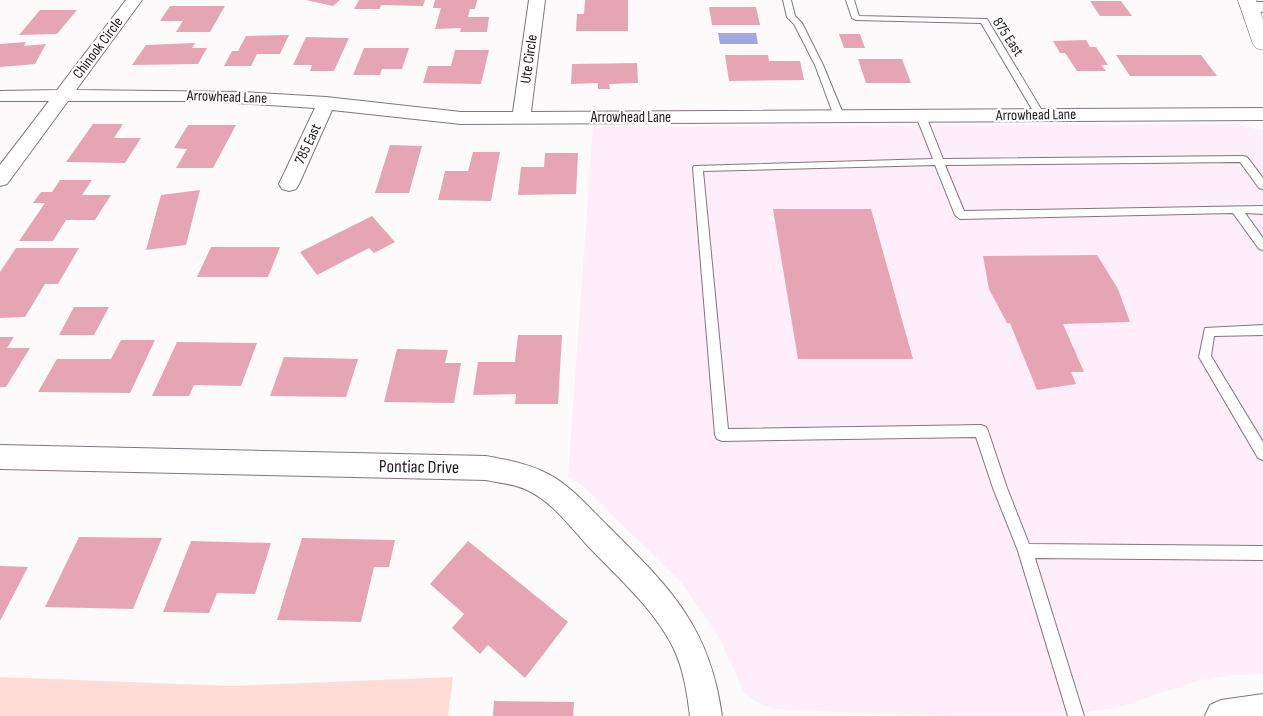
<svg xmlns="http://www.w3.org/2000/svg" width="1263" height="716" font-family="'Sofia Sans Condensed',sans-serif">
<rect width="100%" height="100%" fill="#fdfafc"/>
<path fill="#fdeef9" d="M1238,124L1263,131V674L1233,675L1196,681L1115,708L1059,716H953L787,710L771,708L757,702L744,692L718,635L680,581L584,487L568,476L593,127Z"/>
<path fill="#ffddd6" d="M0,677L232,686L453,677L448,716H0Z"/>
<path fill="#a0a8df" d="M718,33H756L758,44H720Z"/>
<path fill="#e6a5b5" d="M306,0H340L333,6Z
M359,0H425L423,6L381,5L380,9H354Z
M435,0H477L475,9H470L468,17H489L487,32H460L461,28L435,29L441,8H433Z
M585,0H628V31H576L577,14H584Z
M1090,1H1121L1132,16H1100Z
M170,6H225L210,32H176L183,21H160Z
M709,7H756L760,25H712Z
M40,10H77L57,34L19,35Z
M839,34H860L865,48H844Z
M289,35L280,54H257L251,66H224L232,51H238L246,36Z
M306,37L349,38L334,71H310L312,65H293Z
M1086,40L1090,47H1096L1108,65H1101L1106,71H1077L1065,53H1060L1053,41Z
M26,42L24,46L46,44L35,64L0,67V44Z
M195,43L192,48H207L198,64L132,65L146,45Z
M364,48H409L402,69H382L380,75H353Z
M455,50H489L481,84L423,83L428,66H451Z
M725,55H768L769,61H800L804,80L729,81Z
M1116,55H1201L1217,76H1130Z
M858,59H902L911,83H866Z
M637,63L638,83L609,84L610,89H598V83L571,84L572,64Z
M93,124H123L114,138H141L125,163L66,162Z
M188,125H236L213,168H176L187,149L174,148Z
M390,145L422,146L409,193H375Z
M473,152H500L491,201L438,200L445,171H468Z
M545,153H578L576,194L518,195L521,167H544Z
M60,180H92L82,195H111L95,220H66L53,241H19L45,203H33L41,192H52Z
M200,190L186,245L146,250L161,195Z
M773,209H871L913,359H798Z
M372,216L395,242L374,253L369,248L317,275L300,252Z
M211,247H280L268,277H197Z
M16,248H79L58,284H45L25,317L0,318V272Z
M1097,255L1118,289L1130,322L1063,324L1084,372H1071L1076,384L1037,390L1010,323H1007L989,289L983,256Z
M74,307H109L94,335H59Z
M518,335H562L558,404H515L516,394L473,395L478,362H515Z
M0,337H14L7,348H30L6,387H0Z
M121,340H155L130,393L38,392L57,359H111Z
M177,342L257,343L241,386L194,385L189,396H152Z
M397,349L448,350L445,363H461L454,403L384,402Z
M284,357L358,359L346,397L270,396Z
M79,537L162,538L133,609L45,607Z
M302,538L395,540L389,567H374L361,622L277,620Z
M191,541L271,543L255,594L217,593L209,613L163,612Z
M468,541L568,622L525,678L488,645L480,654L452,628L464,614L430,584Z
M0,566L28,567L0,621Z
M494,701L574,702L573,716H493Z"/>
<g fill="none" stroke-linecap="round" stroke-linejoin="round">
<g stroke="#837480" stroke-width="2">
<path id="service" d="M783,0H791L795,16L802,23L823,65L844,116L842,118L839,119L834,116L815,65L794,24L787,17Z
M846,0H854L859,16L987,19L1044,114L1039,117L1036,116L981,23L856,20L852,18Z
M921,113L926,116L943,159L1243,156L1247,157L1263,178V189L1259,188L1240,162L945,165L964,211L1263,206V214L1245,213L1263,238V250L1259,249L1233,213L960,219L955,215L935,165L703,171L728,429L981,425L986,427L988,431L1007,488L1029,544L1263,546V560L1035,558L1084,716H1068L1018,551L993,488L976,437L722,441L717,439L715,435L693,168L694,166L933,159L916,116Z
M1263,325V335L1214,336L1211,356L1263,442V460L1258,458L1199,357L1205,328Z"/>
</g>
<g stroke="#837480" stroke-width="2">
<path id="minor" d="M126,0H142L76,90L242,92L326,97L461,112H513L529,0H545L531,112L1263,108V120L461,124L332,110L299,184L296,189L289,191L282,189L279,184L315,108L207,101H68L7,184L0,186V165L49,101H0V91L57,90Z
M1249,2H1263V12L1244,10L1241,7L1244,4Z
M0,445L486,456C506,460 526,463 544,472C570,484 588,507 608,526C669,587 710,626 722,716H690C687,693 684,671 674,649C654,608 617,577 586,544C569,525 551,501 527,490C515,484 499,483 486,480L0,469Z
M1263,694V716H1205L1210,705L1221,700Z"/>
</g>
<g stroke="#837480" stroke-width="1">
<path id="primary" d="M1238,0H1256L1263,19V50L1256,48L1253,44Z"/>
</g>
<use href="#service" fill="#fff" fill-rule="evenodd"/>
<use href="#minor" fill="#fff" fill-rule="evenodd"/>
<use href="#primary" fill="#fff" fill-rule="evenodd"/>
</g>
<g text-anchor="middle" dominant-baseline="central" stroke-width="4.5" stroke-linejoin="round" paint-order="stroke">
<g font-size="15" fill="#1d171c" stroke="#fff">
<text transform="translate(1008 37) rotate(56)">875 East</text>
<text transform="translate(98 48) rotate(-53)">Chinook Circle</text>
<text transform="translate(529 59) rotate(-82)">Ute Circle</text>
<text transform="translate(227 97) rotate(2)">Arrowhead Lane</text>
<text transform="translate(1036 115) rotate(-1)">Arrowhead Lane</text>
<text x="631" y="117">Arrowhead Lane</text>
<text transform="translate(308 144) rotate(-65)">785 East</text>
</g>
<g font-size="18" fill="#1d171c" stroke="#fff">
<text transform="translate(419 467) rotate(1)">Pontiac Drive</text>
</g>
</g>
</svg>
